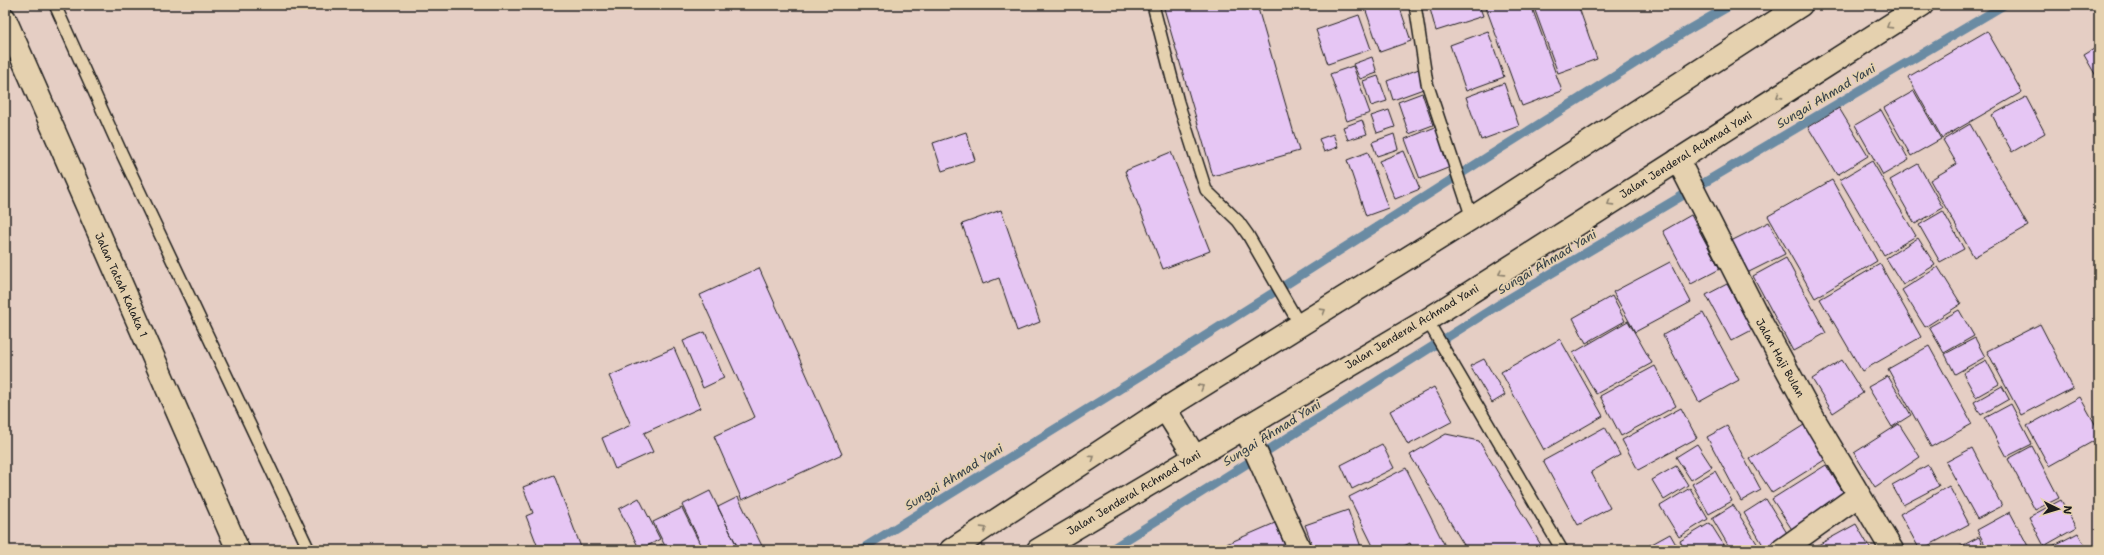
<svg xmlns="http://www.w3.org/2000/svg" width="2104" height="555" font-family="'Shantell Sans',sans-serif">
<rect width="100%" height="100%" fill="#e5cec4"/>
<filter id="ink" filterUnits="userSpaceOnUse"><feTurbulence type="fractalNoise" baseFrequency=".025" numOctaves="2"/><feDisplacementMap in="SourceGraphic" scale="8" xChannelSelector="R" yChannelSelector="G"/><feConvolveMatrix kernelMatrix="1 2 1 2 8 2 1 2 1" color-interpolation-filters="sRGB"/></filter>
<g filter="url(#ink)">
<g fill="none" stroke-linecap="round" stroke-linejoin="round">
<path stroke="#6b8ba3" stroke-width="9" d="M860,550L1189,346L1686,31L1731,5
M1110,550L1503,302L2004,5"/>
</g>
<path fill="#e6c6f4" stroke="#1c1c1c" d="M1163,5H1257L1299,151L1213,176Z
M1373,5H1399L1411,41L1380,52L1365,8Z
M1429,5H1479L1483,16L1436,31Z
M1485,5H1531L1562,91L1522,106Z
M1533,5H1578L1597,59L1558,73Z
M1359,15L1371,49L1328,64L1316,30Z
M1488,31L1504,77L1466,91L1450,45Z
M1987,31L2022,92L1942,138L1908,77Z
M2099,46V81L2084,55Z
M1372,57L1377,73L1360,79L1353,64Z
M1353,66L1370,113L1347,121L1330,74Z
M1419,69L1426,88L1393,100L1387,81Z
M1378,76L1387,101L1371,106L1363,81Z
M1504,83L1519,126L1481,140L1466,97Z
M1914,91L1941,139L1911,156L1884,108Z
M1422,93L1433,125L1409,134L1398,102Z
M2026,97L2045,133L2012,152L1992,115Z
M1839,108L1868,156L1837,175L1808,127Z
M1389,110L1395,127L1377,133L1371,116Z
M1881,110L1909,160L1883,175L1855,125Z
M1362,120L1367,134L1348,140L1343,127Z
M1970,124L2028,226L1974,257L1930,180L1957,164L1943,140Z
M1438,126L1453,166L1420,179L1405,139Z
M966,132L975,160L942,171L933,143Z
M1333,134L1338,147L1324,152L1319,139Z
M1394,134L1398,149L1377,156L1372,142Z
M1404,151L1420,189L1395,199L1379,161Z
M1171,152L1210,251L1163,269L1125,171Z
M1368,152L1388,208L1366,216L1347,160Z
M1872,161L1916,236L1884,255L1840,180Z
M1918,164L1943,208L1915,224L1890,180Z
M1832,180L1877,261L1815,298L1768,216Z
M1001,210L1040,322L1017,331L999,278L983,284L962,224Z
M1943,211L1964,249L1940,262L1919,225Z
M1691,215L1720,269L1691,284L1663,231Z
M1769,222L1785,254L1747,273L1731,241Z
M1918,238L1935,265L1903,285L1886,258Z
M1786,258L1826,333L1793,351L1753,276Z
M1670,262L1691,302L1635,332L1613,292Z
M1880,264L1921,337L1862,371L1820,299Z
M1938,267L1961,304L1925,327L1902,290Z
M759,268L842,454L742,500L714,436L755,417L700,295Z
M1727,284L1752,330L1731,341L1706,295Z
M1612,296L1625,321L1586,343L1573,318Z
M1959,310L1974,336L1944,353L1929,327Z
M1703,313L1739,380L1699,402L1663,335Z
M1628,321L1652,363L1596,394L1573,353Z
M2040,324L2073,388L2021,415L1987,351Z
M705,332L724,378L703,388L683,341Z
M1975,338L1985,357L1955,374L1945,354Z
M1560,339L1603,416L1544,450L1501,372Z
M1929,346L1972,424L1931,447L1888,369Z
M674,348L700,408L644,433L653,452L615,469L602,438L631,425L609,376Z
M1484,359L1505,395L1492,403L1470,366Z
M1842,360L1863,393L1833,413L1812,379Z
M1986,360L1999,384L1976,397L1963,373Z
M1655,366L1676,406L1621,436L1600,396Z
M1888,376L1911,415L1892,427L1868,387Z
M2002,386L2009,399L1981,415L1974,402Z
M1434,387L1453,421L1408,445L1390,411Z
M2080,397L2099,431V438L2049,466L2027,426Z
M2011,404L2032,444L2006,457L1985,418Z
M1681,408L1697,438L1638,470L1622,440Z
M1899,424L1920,457L1875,487L1854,453Z
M1804,425L1826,459L1772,493L1750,459Z
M1727,426L1761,490L1741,501L1707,437Z
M1605,427L1620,455L1591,472L1610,508L1578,525L1543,461Z
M1446,434L1479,441L1544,550H1467L1410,455Z
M1382,444L1394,468L1352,489L1341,465Z
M1697,444L1712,467L1691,480L1676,457Z
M2032,446L2059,498L2035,510L2008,459Z
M1972,448L2002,506L1977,519L1946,462Z
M1826,465L1848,500L1795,534L1772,499Z
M1928,465L1939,486L1903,505L1892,485Z
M1676,466L1688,485L1664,500L1652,480Z
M1406,468L1447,550H1413L1410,543L1396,550H1375L1349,497Z
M1715,471L1732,501L1709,514L1692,484Z
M554,475L582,550H539L526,516L533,513L523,487Z
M1949,486L1969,524L1920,550L1900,514Z
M1690,488L1708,519L1679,537L1660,506Z
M710,491L739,550H704L682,505Z
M738,497L764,550H739L718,507Z
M639,498L660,539L640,550L619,509Z
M1766,499L1790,538L1770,550H1766L1744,513Z
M2061,500L2076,528L2044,546L2029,517Z
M1733,505L1761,550H1731L1712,518Z
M682,508L703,550H667L653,522Z
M1348,510L1362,550H1314L1305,525Z
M2010,512L2029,548L2025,550H1988L1977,530Z
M1275,523L1287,550H1215V549Z
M1710,523L1727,550H1685L1680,541Z
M1856,524L1871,550H1809Z
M2078,533L2087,550H2048L2047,549Z
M1670,534L1679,550H1641Z
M1979,537L1985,550H1954Z
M662,544L664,550H649Z"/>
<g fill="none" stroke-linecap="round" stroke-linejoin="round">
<g stroke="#1c1c1c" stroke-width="14">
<path id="lane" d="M55,5L122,154L309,550
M1153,5L1178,102L1206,190L1238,221L1248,235L1300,325
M1415,5L1427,83L1472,218
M1427,320L1562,550"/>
</g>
<g stroke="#1c1c1c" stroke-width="25">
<path id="street" d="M5,19L238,550
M1678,160L1757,315L1815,421L1892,550
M1245,428L1300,550
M1782,550L1859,495"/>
</g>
<g stroke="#1c1c1c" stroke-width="25">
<path id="highway" d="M1165,409L1195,457
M951,550L1165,409L1472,218L1801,5
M1038,550L1427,320L1922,5"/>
</g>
<use href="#lane" stroke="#e5d1af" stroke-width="11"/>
<use href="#street" stroke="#e5d1af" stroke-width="22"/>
<use href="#highway" stroke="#e5d1af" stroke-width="22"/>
</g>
<defs><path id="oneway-chevron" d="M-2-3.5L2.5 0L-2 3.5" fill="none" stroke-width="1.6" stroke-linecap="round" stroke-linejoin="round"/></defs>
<g stroke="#8b806d">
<use href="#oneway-chevron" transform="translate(1889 26) rotate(148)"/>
<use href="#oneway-chevron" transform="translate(1779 96) rotate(148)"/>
<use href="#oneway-chevron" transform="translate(1610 203) rotate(148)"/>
<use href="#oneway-chevron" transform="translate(1501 273) rotate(148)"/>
<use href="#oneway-chevron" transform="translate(1323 311) rotate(-32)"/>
<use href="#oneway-chevron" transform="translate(1201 387) rotate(-32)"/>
<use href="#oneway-chevron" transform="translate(1092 458) rotate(-34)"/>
<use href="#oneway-chevron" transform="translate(984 529) rotate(-32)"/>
</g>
</g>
<g text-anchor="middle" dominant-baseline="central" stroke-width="3.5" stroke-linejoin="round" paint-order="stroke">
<g font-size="11" fill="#1c1c1c" stroke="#e5d1af">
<text transform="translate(1686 155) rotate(-32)">Jalan Jenderal Achmad Yani</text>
<text transform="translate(121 285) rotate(66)">Jalan Tatah Kalaka 1</text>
<text transform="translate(1412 327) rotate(-31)">Jalan Jenderal Achmad Yani</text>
<text transform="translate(1780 358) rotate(61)">Jalan Haji Bulan</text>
<text transform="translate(1134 493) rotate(-31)">Jalan Jenderal Achmad Yani</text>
</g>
<g font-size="12" font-style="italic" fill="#364149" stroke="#e5d1af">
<text transform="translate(1826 96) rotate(-31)">Sungai Ahmad Yani</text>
<text transform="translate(1547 262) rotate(-31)">Sungai Ahmad Yani</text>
<text transform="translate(1272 433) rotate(-32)">Sungai Ahmad Yani</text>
<text transform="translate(954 477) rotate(-32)">Sungai Ahmad Yani</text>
</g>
</g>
<rect width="2104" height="555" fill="none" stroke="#e5d1af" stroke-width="20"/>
<rect x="10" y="10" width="2084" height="535" fill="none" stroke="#1c1c1c" stroke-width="1.5" filter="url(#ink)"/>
<g transform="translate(2058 509) rotate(95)" stroke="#e5d1af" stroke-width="3" paint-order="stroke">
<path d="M0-3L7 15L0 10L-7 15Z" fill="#1c1c1c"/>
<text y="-6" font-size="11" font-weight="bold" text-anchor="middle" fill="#1c1c1c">N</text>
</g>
</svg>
